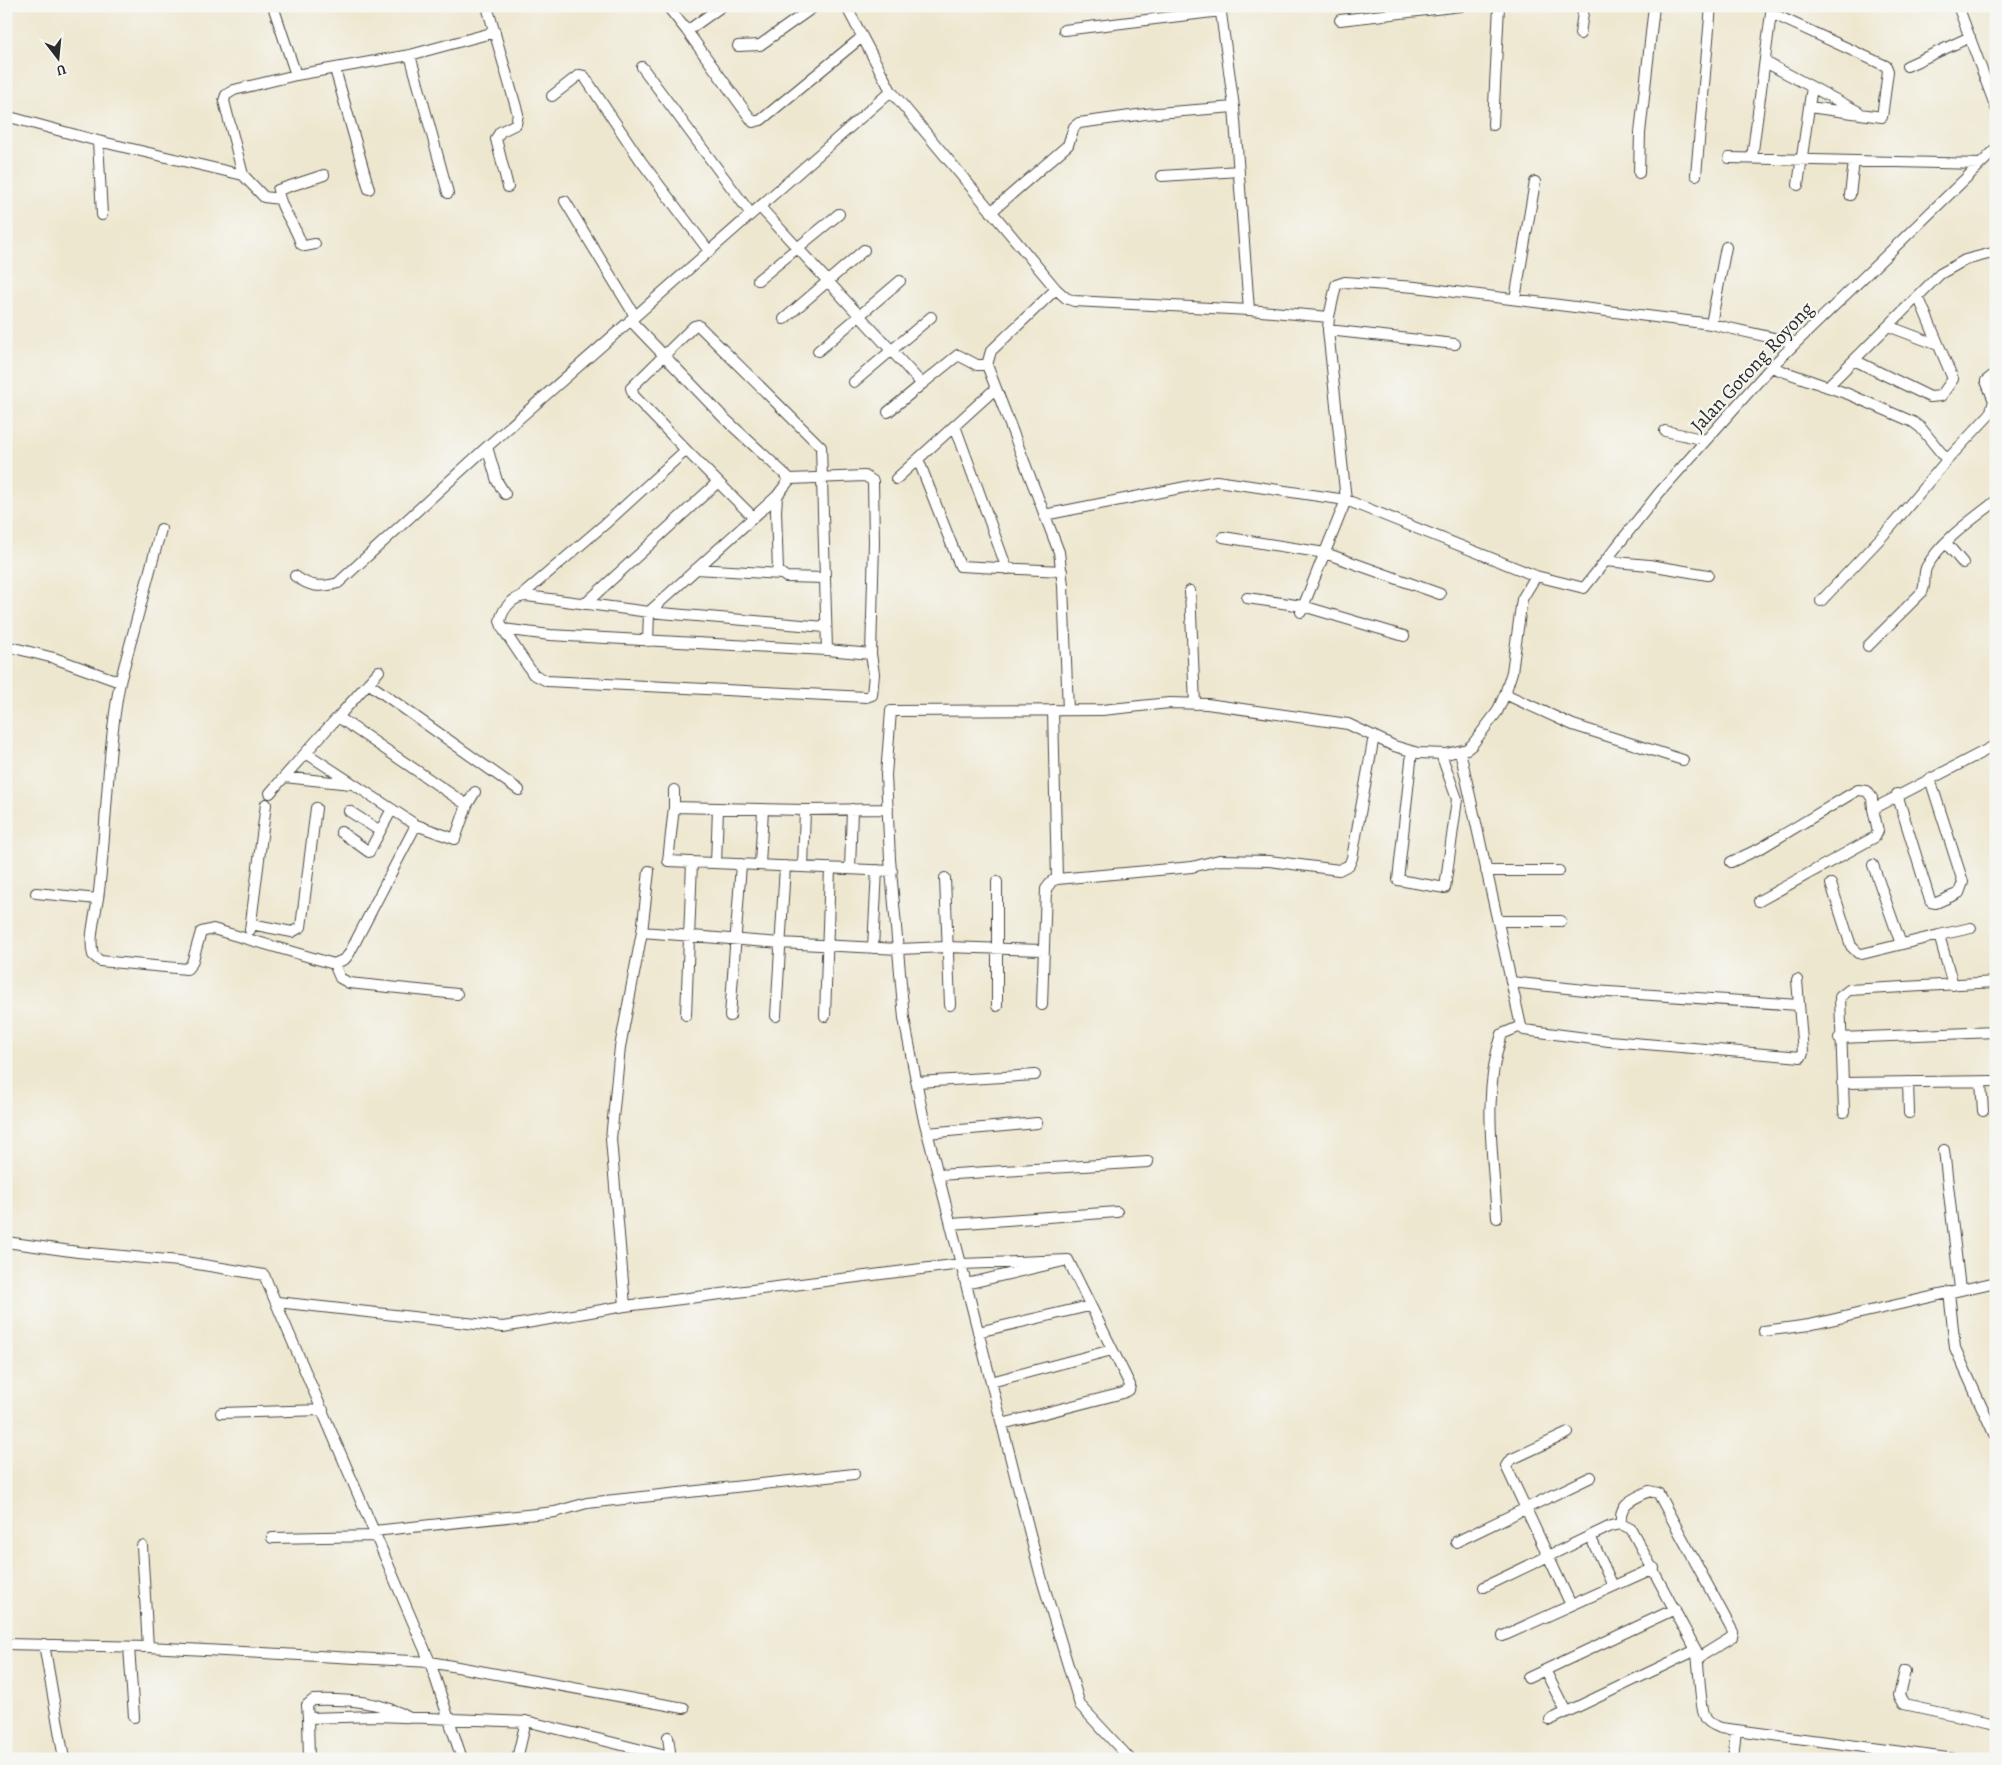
<svg xmlns="http://www.w3.org/2000/svg" width="2002" height="1765" font-family="Alegreya,serif">
<rect width="100%" height="100%" fill="#f6f6f2"/>
<filter id="ink" filterUnits="userSpaceOnUse"><feTurbulence type="fractalNoise" baseFrequency=".02" numOctaves="2"/><feDisplacementMap in="SourceGraphic" scale="10" xChannelSelector="R" yChannelSelector="G"/><feConvolveMatrix kernelMatrix="1 2 1 2 8 2 1 2 1" color-interpolation-filters="sRGB"/></filter>
<filter id="wash" filterUnits="userSpaceOnUse"><feTurbulence type="fractalNoise" baseFrequency=".0096" numOctaves="4" result="noise"/><feDisplacementMap in="SourceGraphic" scale="20" xChannelSelector="R" yChannelSelector="G"/><feGaussianBlur stdDeviation="1.12" result="paint"/><feColorMatrix in="noise" values="0 0 0 0 0 0 0 0 0 0 0 0 0 0 0 0 0 1.4 0 .05"/><feComposite in="paint" operator="in"/></filter>
<g filter="url(#wash)">
<rect width="100%" height="100%" fill="#eee7cf"/>
</g>
<g filter="url(#ink)">
<g fill="none" stroke-linecap="round" stroke-linejoin="round">
<g stroke="#484744" stroke-width="12">
<path id="street" d="M273,6L296,75L234,90L226,95L224,101L243,175L264,197L280,199
M487,6L518,114L516,124L500,132L496,139L508,187
M722,6L687,31L753,122L761,120L862,37
M846,6L891,91L1056,289L991,351L987,365L1059,552L1063,586L1068,710
M1220,6L1234,107L1249,310
M1772,6L1771,13L1886,66L1888,71L1882,117L1809,107L1798,185
M1958,6L1996,108
M668,7L687,31
M1340,20L1461,6
M1064,30L1221,11
M1580,34L1584,6
M738,46L760,45L815,6
M1765,62L1859,112
M1907,66L1970,37
M642,67L751,214
M335,69L369,189
M296,75L410,55
M552,96L579,75L584,76L641,161L709,251
M1809,107L1812,87
M6,116L98,141L243,175
M1493,125L1499,6
M98,141L102,215
M1729,158L1980,164
M1752,158L1771,13
M1639,173L1640,133L1654,6
M1696,175L1711,6
M1162,176L1239,171
M448,193L410,55L495,32
M1850,195L1854,161
M565,201L635,316
M760,207L922,384L958,355L977,365H987
M991,212L1068,145L1074,127L1079,123L1145,114L1234,107
M315,244L305,246L301,244C296,225 280,210 278,190L324,175
M758,280L839,214
M1056,289L1066,298L1074,301L1249,310L1329,317L1328,330L1346,500L1301,612
M1515,299L1535,182
M1329,317L1336,285L1345,282L1415,287L1711,324L1796,343
M784,319L864,250
M1711,324L1726,247
M1888,326L1938,345
M1328,330L1455,344
M818,351L900,281
M1854,360L1930,397L1941,396L1953,379L1918,296
M1771,367L1848,394L1913,422L1921,428L1947,460
M854,382L931,317
M1827,387L1940,274L1965,260L1996,252
M888,412L922,384
M955,426L1007,569
M1665,431L1706,440
M487,447L497,481L505,494
M686,450L753,517
M918,459L960,566L1062,571
M790,479L865,476L873,481L874,542L871,654
M896,479L995,389
M1044,515L1216,481L1224,482L1346,500L1536,576L1584,588L1659,493L1771,367L1996,149
M1223,537L1325,553L1440,594
M1946,543L1963,563
M1605,561L1649,565L1708,575
M696,569L781,574
M295,576C310,587 320,588 338,583L489,445L891,91
M1190,591L1195,704
M521,596L605,524L686,450L634,396L631,388L694,326L698,325L821,447L825,578
M1247,598L1303,606L1404,636
M1821,601L1890,528L1947,460L1990,414L1994,401L1986,381L1996,373
M585,604L718,482
M825,627L649,612L527,596C513,596 503,608 500,621L503,629L550,635L827,650
M503,629L533,674L547,681L866,697L872,695L874,674L871,654L827,650L825,578L786,577L778,571L776,511L777,496L790,479L724,418L630,320
M648,641L649,612L777,496
M6,646L54,658L120,682C107,751 107,822 99,891C97,911 88,936 93,955L100,961L187,969L192,963L201,932L213,929L334,964L345,959L349,954L416,825
M1868,646L1922,592C1927,584 1922,574 1927,566C1943,539 1972,520 1996,501
M120,682L161,529
M368,683L519,790
M1505,694L1573,725L1683,760
M1053,710L1057,879L1192,867L1219,860L1269,861L1339,870L1349,865L1352,858L1374,736
M338,717L379,671
M1460,751L1521,1026L1524,1030L1609,1041L1801,1057L1803,1053L1797,980
M1412,752L1398,880L1445,888L1457,799L1441,754
M284,777L351,784
M674,790V807
M270,793C292,768 315,742 338,717L467,805L455,839L416,825L306,753
M1897,794L1928,894L1931,902L1936,903L1959,893L1963,882L1930,779
M467,805L475,792
M888,809L805,810L674,807L668,861L892,871
M349,811L380,831
M341,832L369,852L392,809
M1731,862L1761,848L1851,794L1858,790L1867,791L1872,798L1873,809L1996,745
M716,863L718,809
M760,865L763,809
M1873,865L1901,944
M803,867L805,810
M850,869L852,809
M649,871L642,932L780,943L899,949L946,947L1043,950
M1486,871H1559
M945,878L950,1005
M1831,884L1851,946L1858,953L1862,954L1939,935L1953,985
M36,893L98,899
M1759,901L1875,837L1878,831L1873,809
M1498,921H1561
M251,924L292,932L301,927L316,808
M250,930L266,804
M1939,935L1971,928
M873,948L877,870
M334,964L340,978L349,983L457,994
M1511,982L1594,991L1799,1005
M1042,1005L1046,889L1052,881L1057,879
M997,1006V882
M686,1015L692,862
M730,1016L741,864
M776,1016L785,866
M825,1016L830,868
M1839,1038L1996,1032
M917,1082L1035,1075
M1908,1082L1909,1113
M1981,1082L1983,1111
M1842,1083L1996,1081
M1844,1112L1840,997L1849,990L1996,982
M927,1133L1037,1123
M1944,1150L1960,1289
M938,1175L1148,1162
M1497,1218C1493,1156 1482,1093 1502,1034L1521,1026
M951,1224L1117,1212
M6,1242L78,1252L179,1261L264,1275L430,1662L462,1759
M966,1284L1068,1260L961,1264L966,1284L1040,1573L1080,1705L1130,1759
M1949,1292L1955,1348L1994,1434
M277,1302L503,1327L625,1306L961,1264L923,1116L904,1018L890,859L886,775L891,711L1102,710L1169,703L1207,704L1348,724L1394,746L1418,753L1446,754L1467,749L1472,745L1497,712L1505,694L1512,672L1522,599L1536,576
M625,1306L611,1139L620,1047L642,932
M1764,1331L1809,1325L1996,1282
M978,1332L1089,1306
M991,1382L1112,1350
M221,1413L323,1410
M1002,1424L1123,1393L1129,1390L1130,1385L1068,1260
M1568,1433L1510,1460L1506,1466L1571,1605
M1621,1524C1619,1502 1632,1500 1649,1491L1658,1493L1733,1632L1732,1637L1698,1658
M374,1531L555,1512L587,1503L854,1474
M1590,1536L1613,1586
M272,1538L376,1536
M1456,1542L1591,1477
M142,1546L148,1647
M1484,1587L1611,1526L1621,1524L1631,1529L1696,1650C1700,1665 1699,1711 1707,1720C1710,1724 1716,1726 1721,1728L1955,1759
M1503,1636L1654,1568
M6,1644L148,1647L430,1662L684,1708
M44,1644L64,1759
M129,1647L134,1717
M1545,1670L1566,1712
M1905,1671L1899,1695L1904,1704L1996,1724
M1528,1678L1675,1609
M308,1718L309,1759
M410,1718C380,1701 346,1699 313,1700L307,1705L308,1718L377,1716L530,1722L670,1757
M1550,1720L1696,1650
M668,1737L671,1759
M517,1759L526,1721
M1733,1759L1736,1730"/>
</g>
<use href="#street" stroke="#fff" stroke-width="10"/>
</g>
</g>
<g text-anchor="middle" dominant-baseline="central" stroke-width="4.5" stroke-linejoin="round" paint-order="stroke">
<g font-size="20" fill="#2b2b2b" stroke="#f6f6f2">
<text transform="translate(1752 367) rotate(-47)">Jalan Gotong Royong</text>
</g>
</g>
<rect width="2002" height="1765" fill="none" stroke="#f6f6f2" stroke-width="25"/>
<g transform="translate(58 58) rotate(164)" stroke="#f6f6f2" stroke-width="4" paint-order="stroke">
<path d="M0-4L9 19L0 12L-9 19Z" fill="#2b2b2b"/>
<text y="-8" font-size="14" font-weight="bold" text-anchor="middle" fill="#2b2b2b">U</text>
</g>
</svg>
